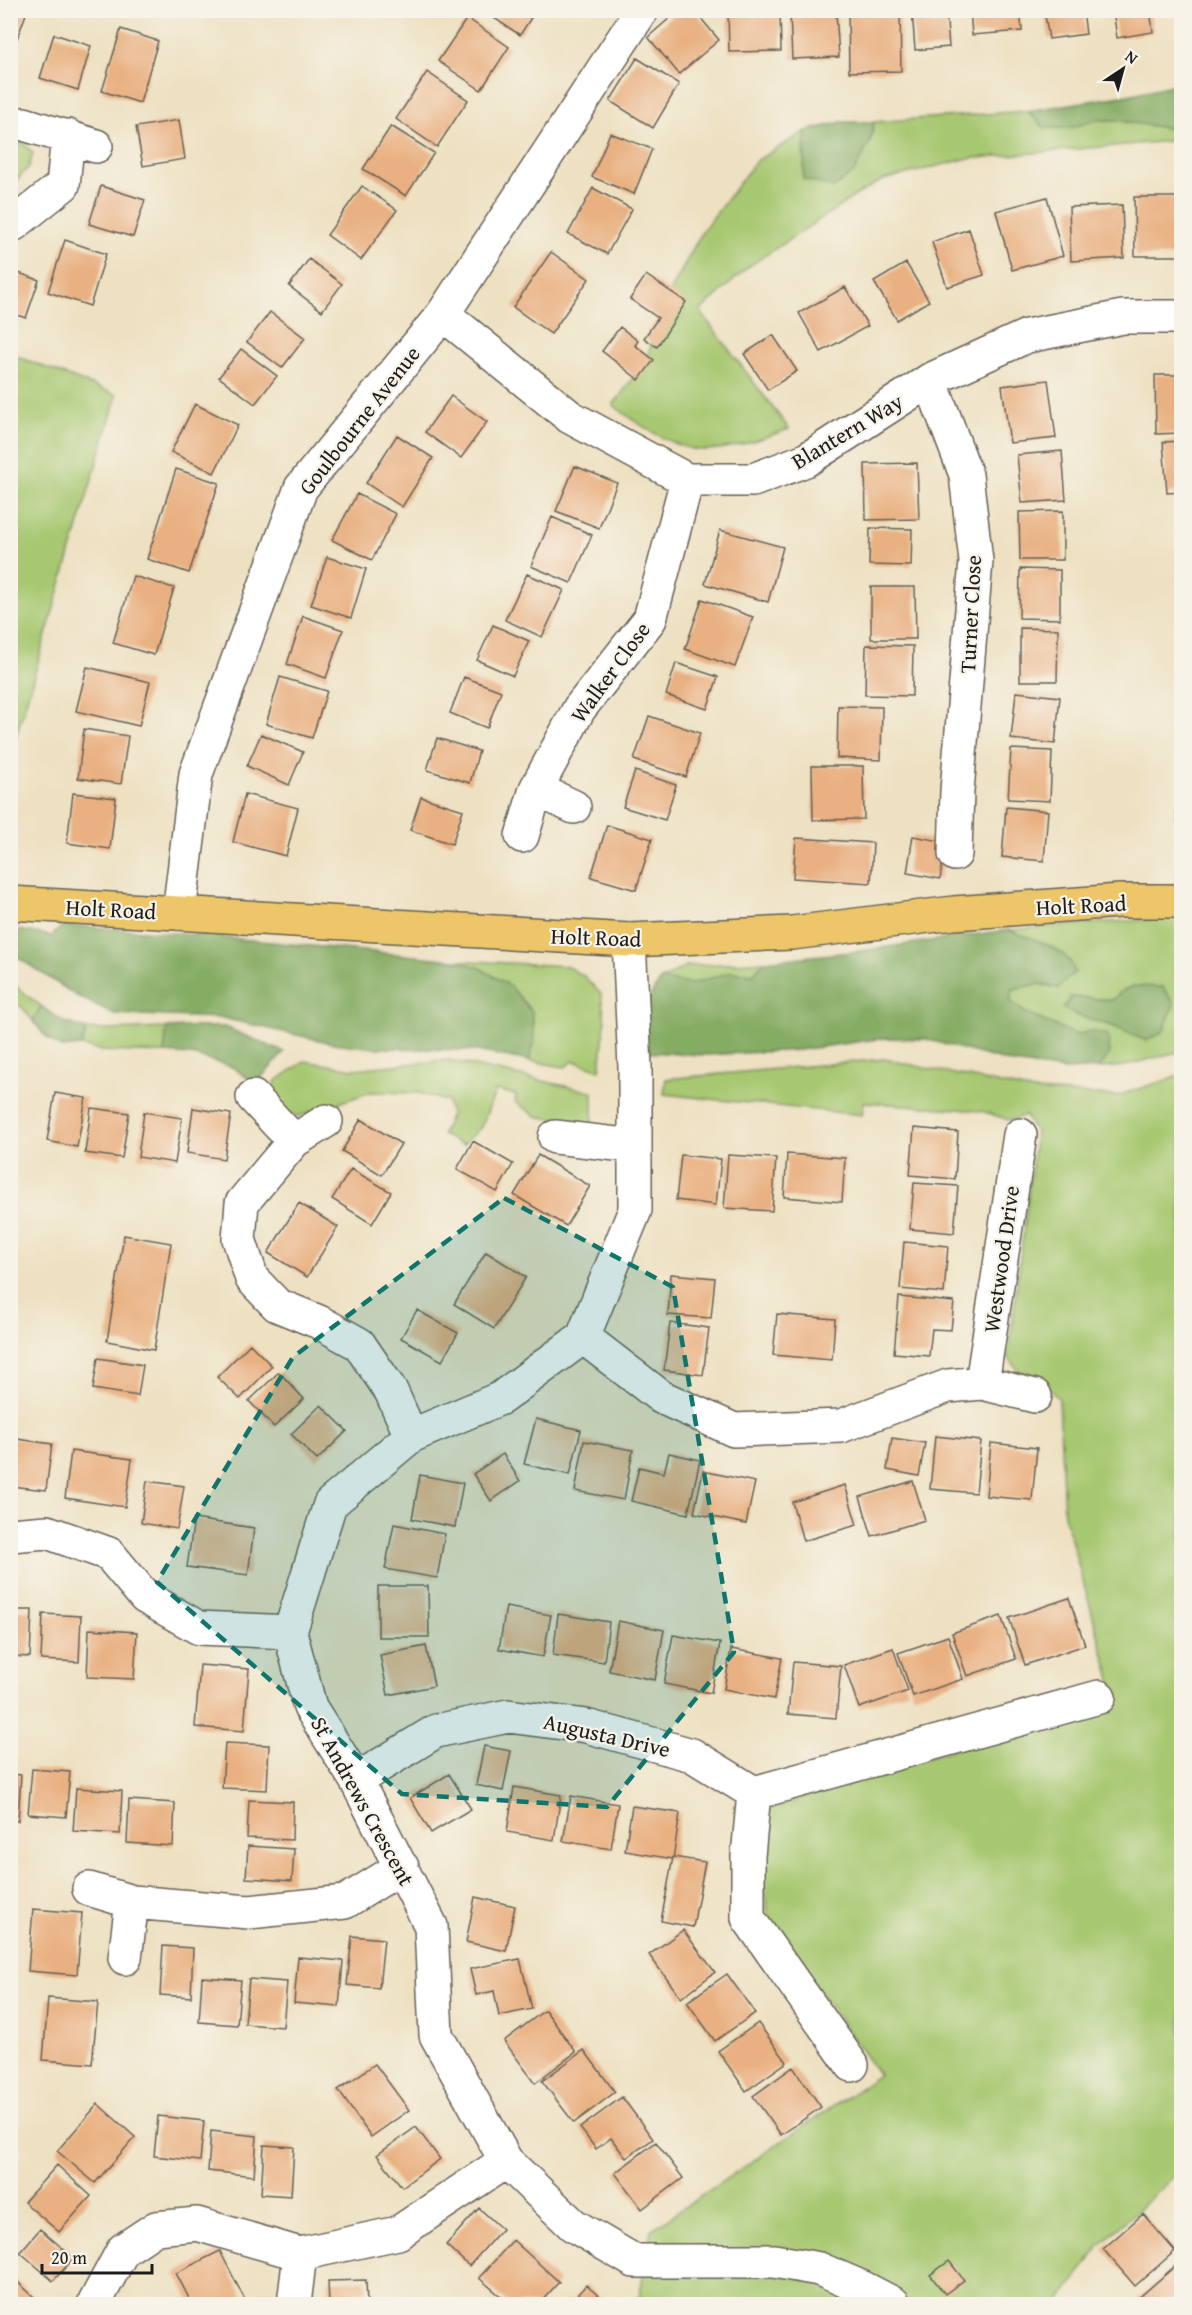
<svg xmlns="http://www.w3.org/2000/svg" width="1192" height="2315" font-family="'Gentium Book Plus',serif">
<rect width="100%" height="100%" fill="#f7f3e8"/>
<filter id="ink" filterUnits="userSpaceOnUse"><feTurbulence type="fractalNoise" baseFrequency=".0167" numOctaves="2"/><feDisplacementMap in="SourceGraphic" scale="12" xChannelSelector="R" yChannelSelector="G"/><feConvolveMatrix kernelMatrix="1 2 1 2 8 2 1 2 1" color-interpolation-filters="sRGB"/></filter>
<filter id="wash" filterUnits="userSpaceOnUse"><feTurbulence type="fractalNoise" baseFrequency=".008" numOctaves="4" result="noise"/><feDisplacementMap in="SourceGraphic" scale="24" xChannelSelector="R" yChannelSelector="G"/><feGaussianBlur stdDeviation="1.35" result="paint"/><feColorMatrix in="noise" values="0 0 0 0 0 0 0 0 0 0 0 0 0 0 0 0 0 1.4 0 .05"/><feComposite in="paint" operator="in"/></filter>
<g filter="url(#wash)">
<rect width="100%" height="100%" fill="#eee1c2"/>
<path fill="#a7c871" stroke="#627246" stroke-width="1.5" fill-rule="evenodd" d="M1027,111L1045,128H1070L1096,120H1115L1173,129L1181,127V140L965,159L883,180L858,194L748,267L700,311L789,429C763,438 732,450 704,450C675,451 635,422 613,405L645,362L672,288L702,232L756,161L806,131L803,155L870,142L874,122Z
M11,137L21,141L33,153L29,167L11,186Z
M11,354L117,395L11,753Z
M1181,917V1051L1124,1066L1099,1068L1110,1053L1090,1031L1077,1035L1027,1014L1010,1001L1013,989L1038,984L1058,988L1056,950L1008,930ZM1122,991L1146,1041L1113,1026L1071,997L1113,1000Z
M455,960L566,966L584,976L601,994L605,1022L600,1070L574,1061L565,1067L529,1061C533,1048 537,1023 530,1011C514,983 484,969 455,960Z
M765,961L753,974L731,972L692,984L661,980L686,966Z
M11,983L41,1006L33,1021L23,1008L11,999Z
M167,1028L164,1053L102,1051L81,1046L87,1029L110,1030Z
M884,1059L1034,1091L1117,1096L1181,1075V2170L1099,2246L1058,2304H638L651,2230L879,2075L769,1920L759,1858L767,1809L1116,1697L1064,1515L1059,1399L1037,1377L1020,1372L1008,1357L1036,1132L1025,1116L1009,1120L981,1111L864,1102L862,1115L664,1094L666,1079Z
M448,1060L593,1092V1126L536,1116L515,1102L516,1095L496,1090L481,1127L463,1145L442,1135L451,1114L447,1101L419,1093L371,1092L297,1117L274,1107L266,1097L276,1081L305,1061L353,1069Z"/>
<path fill="#85ac63" stroke="#506440" stroke-width="1.5" d="M1181,83V127L1173,129L1115,120H1096L1070,128H1045L1027,111L1128,95Z
M841,122H874L870,142L854,172L834,188L803,179L806,131Z
M63,925L198,935L455,960L480,968L510,986L532,1012L534,1043L529,1061L472,1050L375,1048L332,1043L223,1018L114,1014L77,996L11,953V936L19,930L52,936Z
M1008,930C1031,939 1068,946 1075,972L1058,988L1038,984L1013,989L1010,1001L1027,1014L1077,1035L1090,1031L1108,1035L1110,1053L1099,1068L1064,1070L1013,1063L926,1039L885,1038L799,1050L704,1055L645,1052C643,1020 640,1007 661,980L692,984L731,972L753,974L765,961L852,952Z
M1134,986L1163,987L1174,1004L1163,1032L1146,1041L1113,1026L1078,1016L1063,1008L1071,997L1113,1000L1122,991Z
M41,1006L64,1022L87,1029L81,1046L61,1048L46,1037L33,1021Z
M190,1027H225L284,1052L256,1084L232,1067L192,1055L164,1053L167,1028Z"/>
<g id="blocks">
<path fill="#e9b081" d="M10,10L26,14L11,55H10Z
M482,10H536L520,35Z
M679,10H694L719,40L679,74L648,37Z
M728,10H780L781,51L729,52Z
M848,10H900L901,71L849,72Z
M912,10H946L949,47L915,50Z
M970,10H1020L1022,31L972,35Z
M1044,10H1083L1086,34L1049,39Z
M1113,10H1150L1153,32L1117,38Z
M836,12L839,57L792,59L790,14Z
M467,18L509,47L481,90L438,61Z
M121,29L158,41L140,103L102,91Z
M54,34L91,46L78,90L40,78Z
M637,58L679,84L653,128L610,101Z
M427,72L468,100L437,147L396,119Z
M179,120L185,159L143,166L136,127Z
M391,126L434,153L406,196L363,169Z
M610,133L652,149L634,194L592,177Z
M101,186L145,200L133,237L89,224Z
M362,186L397,210L361,260L327,235Z
M593,188L632,209L607,254L568,234Z
M1047,197L1063,256L1012,270L996,211Z
M1134,197H1182V256H1135Z
M1122,205L1124,258L1071,261L1069,207Z
M969,229L984,275L947,287L932,242Z
M65,240L106,254L90,306L48,292Z
M551,252L589,279L551,334L513,307Z
M309,259L342,284L322,311L289,286Z
M906,263L929,301L897,320L874,282Z
M10,270L39,280L26,318L10,313Z
M646,275L686,302L657,347L644,338L658,318L630,299Z
M845,287L868,326L821,352L799,313Z
M270,312L305,338L282,368L247,342Z
M620,327L638,341L635,345L654,360L639,380L602,351Z
M773,335L797,371L768,390L744,354Z
M241,349L277,376L255,404L219,377Z
M1155,375H1182V433L1156,434Z
M1048,380L1056,438L1010,443L1002,386Z
M451,396L487,422L461,458L425,432Z
M195,404L238,425L214,473L171,452Z
M397,435L433,458L402,507L366,483Z
M1182,441V492L1167,493L1163,442Z
M1062,451L1066,500L1022,503L1017,455Z
M917,463L919,519L866,520L865,464Z
M575,466L617,483L599,528L556,511Z
M176,469L219,483L189,573L147,559Z
M357,494L396,514L372,560L332,540Z
M1182,499V534H1180L1176,500Z
M1063,511V560H1020L1019,512Z
M552,517L592,535L571,583L531,566Z
M870,528L912,529L911,566L869,565Z
M720,530L783,547L768,602L705,584Z
M327,557L366,569L351,618L311,605Z
M1020,569L1060,570V619L1019,618Z
M527,574L564,590L542,637L505,620Z
M133,576L174,588L154,655L113,643Z
M871,587H915L916,639H871Z
M702,599L753,617L735,667L685,649Z
M303,616L343,630L326,678L287,664Z
M1176,622H1182V672H1179Z
M493,625L529,641L513,676L477,660Z
M1020,628L1058,629L1057,681H1020Z
M866,645L913,646L912,696L865,695Z
M676,663L718,677L707,709L666,695Z
M87,667L150,682L139,726L76,711Z
M280,677L327,691L312,738L266,724Z
M464,677L501,691L487,728L450,713Z
M1016,692L1060,697L1055,744L1011,739Z
M838,706L882,707L881,760L837,758Z
M649,716L700,733L686,777L634,760Z
M84,729L128,736L121,784L78,778Z
M261,734L303,752L289,785L247,766Z
M437,738L479,751L470,783L427,770Z
M1011,749L1052,751L1050,801L1008,799Z
M812,766H863L864,819L813,820Z
M635,771L676,785L665,820L623,807Z
M73,793L116,798L110,849L67,843Z
M245,794L298,808L286,856L233,842Z
M421,797L463,810L452,844L410,830Z
M1006,807L1048,811L1044,861L1002,857Z
M1182,809V842H1180L1176,810Z
M607,825L652,839L636,890L591,877Z
M913,836L946,842L940,879L907,873Z
M796,838L873,843L871,883L793,878Z
M55,1093L86,1098L77,1147L47,1141Z
M91,1108L129,1113L122,1158L85,1153Z
M193,1108L231,1114L224,1159L187,1153Z
M144,1112L182,1118L175,1163L138,1157Z
M361,1119L401,1144L382,1175L342,1151Z
M914,1128L958,1132L955,1179L910,1175Z
M473,1141L513,1164L497,1192L457,1169Z
M787,1154L845,1158L842,1202L784,1197Z
M538,1155L590,1186L566,1226L514,1195Z
M681,1155L721,1159L716,1205L676,1200Z
M728,1155L776,1158L772,1211L724,1208Z
M351,1169L391,1192L372,1224L332,1199Z
M914,1183L958,1186L954,1233L910,1229Z
M299,1203L338,1227L307,1277L268,1253Z
M124,1235L171,1243L154,1350L107,1341Z
M904,1242L948,1246L944,1293L900,1289Z
M486,1252L526,1277L494,1329L454,1304Z
M671,1274L715,1278L711,1318L668,1315Z
M899,1297L954,1302L951,1330L932,1329L929,1356L894,1353Z
M417,1310L458,1333L442,1361L401,1338Z
M777,1314L835,1319L832,1360L773,1355Z
M670,1323L709,1328L703,1375L664,1370Z
M250,1344L272,1366L240,1399L217,1377Z
M98,1358L143,1365L138,1396L93,1389Z
M279,1372L304,1399L274,1427L249,1401Z
M321,1405L347,1431L317,1460L291,1434Z
M536,1419L581,1430L570,1475L524,1464Z
M935,1436L981,1441L976,1493L930,1489Z
M10,1438L52,1444L46,1490L10,1486Z
M892,1438L925,1443L919,1476L887,1470Z
M584,1441L633,1450L624,1500L575,1491Z
M991,1443L1037,1448L1032,1500L986,1496Z
M71,1451L132,1459L125,1507L65,1498Z
M669,1453L700,1460L688,1514L631,1501L639,1467L664,1473Z
M503,1454L520,1481L491,1501L473,1474Z
M703,1471L755,1482L746,1524L694,1513Z
M420,1475L463,1483L455,1527L412,1519Z
M147,1481L184,1486L177,1529L141,1523Z
M913,1481L925,1520L872,1536L860,1497Z
M845,1485L857,1525L803,1541L792,1502Z
M194,1519L254,1528L248,1575L187,1567Z
M394,1524L445,1534L437,1578L385,1569Z
M378,1586H428L429,1637H378Z
M1069,1598L1085,1645L1025,1665L1009,1618Z
M506,1607L551,1615L543,1657L499,1649Z
M10,1610H32L30,1657L10,1656Z
M43,1614L81,1616L79,1662L41,1660Z
M558,1614L609,1622L604,1662L553,1655Z
M1001,1616L1016,1659L967,1676L952,1633Z
M618,1621L664,1630L655,1680L609,1671Z
M89,1629L137,1632L134,1679L87,1677Z
M673,1635L720,1643L711,1693L664,1684Z
M948,1636L963,1679L913,1696L898,1653Z
M426,1646L434,1686L388,1695L380,1655Z
M893,1648L908,1691L859,1708L844,1665Z
M731,1649L782,1658L774,1699L724,1689Z
M793,1662L841,1666L836,1718L788,1714Z
M200,1665L249,1669L244,1731L195,1727Z
M225,1743L269,1745L267,1790L222,1788Z
M484,1746L511,1751L503,1791L476,1785Z
M32,1769L70,1772L66,1817L28,1814Z
M10,1774L21,1775L18,1821H10Z
M449,1774L471,1809L431,1833L410,1798Z
M514,1787L561,1795L554,1840L507,1832Z
M76,1788L122,1791L120,1834L73,1831Z
M571,1796L618,1804L611,1849L563,1841Z
M129,1800L175,1803L173,1846L127,1843Z
M249,1800L293,1802L292,1840L247,1838Z
M632,1806L680,1813L673,1859L625,1851Z
M248,1846L294,1849L292,1881L246,1878Z
M673,1857L705,1862L693,1927L661,1921Z
M475,1897L515,1906L506,1951L466,1942Z
M33,1909L82,1913L77,1975L28,1971Z
M683,1930L715,1972L681,1998L649,1955Z
M352,1936L384,1939L379,1988L347,1985Z
M163,1946L193,1948L191,1997L160,1995Z
M298,1957L343,1961L339,2007L294,2003Z
M520,1959L532,2009L499,2016L494,1991L476,1995L470,1969Z
M727,1974L755,2013L715,2041L687,2002Z
M202,1977L241,1980L237,2025L199,2022Z
M249,1979L287,1982L283,2027L245,2024Z
M48,1998L98,2002L92,2064L43,2060Z
M545,2010L576,2052L535,2083L504,2041Z
M758,2023L787,2062L746,2091L718,2051Z
M584,2050L615,2092L574,2123L542,2081Z
M375,2064L409,2110L371,2137L338,2090Z
M793,2067L821,2107L781,2135L753,2096Z
M622,2097L653,2139L626,2158L611,2138L596,2149L580,2128Z
M98,2104L135,2137L95,2183L57,2151Z
M158,2116L204,2121L200,2161L154,2156Z
M416,2127L440,2159L402,2187L377,2155Z
M211,2131L257,2136L254,2176L208,2171Z
M656,2142L683,2178L642,2209L615,2173Z
M264,2145L294,2147L291,2196L261,2194Z
M57,2165L91,2196L59,2232L24,2202Z
M479,2208L502,2229L469,2266L446,2245Z
M1143,2214L1175,2251L1135,2286L1103,2249Z
M40,2229L74,2258L53,2281L20,2252Z
M513,2240L559,2282L539,2304H510L479,2278Z
M220,2251L247,2304H192L176,2273Z
M949,2261L964,2280L945,2294L930,2275Z
M1174,2267L1182,2275V2304H1137L1135,2301Z
M10,2275L34,2297L27,2304H10Z
M366,2280L367,2304H329L328,2281Z
M586,2285L608,2304H569Z"/>
</g>
</g>
<g filter="url(#ink)">
<use href="#blocks" fill-opacity="0" stroke="#666156" stroke-width="1.5"/>
<g fill="none" stroke-linecap="round" stroke-linejoin="round">
<g stroke="#666156" stroke-width="36">
<path id="minor" d="M24,124L96,146
M10,223L14,224L63,185L68,136
M443,314L570,417L687,480H753L806,460L930,380L1027,336L1123,317H1182
M930,380L966,475L976,561L957,791L955,854
M536,789L574,807
M522,836L536,789L579,709L650,619L687,480
M179,913L196,774L301,488L443,314L642,10
M629,940L635,1067V1210L583,1337L501,1398L411,1436L330,1504L290,1632L310,1707L356,1780L431,1926L436,2035L506,2161L573,2225L634,2261H774L819,2269L863,2288L894,2304
M253,1097L294,1141L242,1203L239,1239L252,1279L277,1305L319,1322L359,1344L391,1391L411,1436
M1020,1135L982,1383L1035,1396
M555,1137L634,1146
M294,1141L326,1121
M583,1337L661,1397L734,1430L841,1426L948,1386L982,1383
M10,1535L47,1532L109,1554L145,1597L199,1628L290,1632
M356,1780L436,1731L508,1716L586,1726L692,1755L754,1793L748,1856V1918L852,2065
M754,1793L1099,1697
M89,1889L132,1902L249,1912L345,1902L402,1867
M125,1958L132,1902
M94,2304L123,2250L156,2228L197,2224L300,2254L398,2233L506,2161
M294,2304L300,2254"/>
</g>
<g stroke="#666156" stroke-width="36">
<path id="primary" d="M10,903L629,940L792,933L954,913L1120,901H1182"/>
</g>
<use href="#minor" stroke="#fff" stroke-width="33"/>
<use href="#primary" stroke="#ecc669" stroke-width="33"/>
</g>
</g>
<path fill="#0f766e" fill-opacity="0.2" stroke="#0f766e" stroke-width="4.5" stroke-dasharray="12 8" stroke-linejoin="round" d="M504,1198L673,1287L734,1652L607,1807L402,1794L157,1582L293,1357Z"/>
<g text-anchor="middle" dominant-baseline="central" stroke-width="4.5" stroke-linejoin="round" paint-order="stroke">
<g font-size="22" fill="#1c1c1c" stroke="#f7f3e8">
<text transform="translate(359 420) rotate(-52)">Goulbourne Avenue</text>
<text transform="translate(847 431) rotate(-31)">Blantern Way</text>
<text transform="translate(970 614) rotate(-87)">Turner Close</text>
<text transform="translate(610 672) rotate(-54)">Walker Close</text>
<text transform="translate(1081 905) rotate(-3)">Holt Road</text>
<text transform="translate(111 909) rotate(3)">Holt Road</text>
<text transform="translate(596 937) rotate(2)">Holt Road</text>
<text transform="translate(1001 1259) rotate(-82)">Westwood Drive</text>
<text transform="translate(607 1735) rotate(13)">Augusta Drive</text>
<text transform="translate(363 1801) rotate(61)">St Andrews Crescent</text>
</g>
</g>
<rect width="1192" height="2315" fill="none" stroke="#f7f3e8" stroke-width="36"/>
<g transform="translate(1123 69) rotate(36)" stroke="#f7f3e8" stroke-width="4.5" paint-order="stroke">
<path d="M0-4.5L10 22L0 15L-10 22Z" fill="#1c1c1c"/>
<text y="-9" font-size="16" font-weight="bold" text-anchor="middle" fill="#1c1c1c">N</text>
</g>
<path d="M42 2264v9h110v-9" fill="none" stroke="#1c1c1c" stroke-width="3"/>
<text x="51" y="2264" font-size="18" fill="#1c1c1c" stroke="#f7f3e8" stroke-width="4.5" paint-order="stroke">20 m</text>
</svg>
